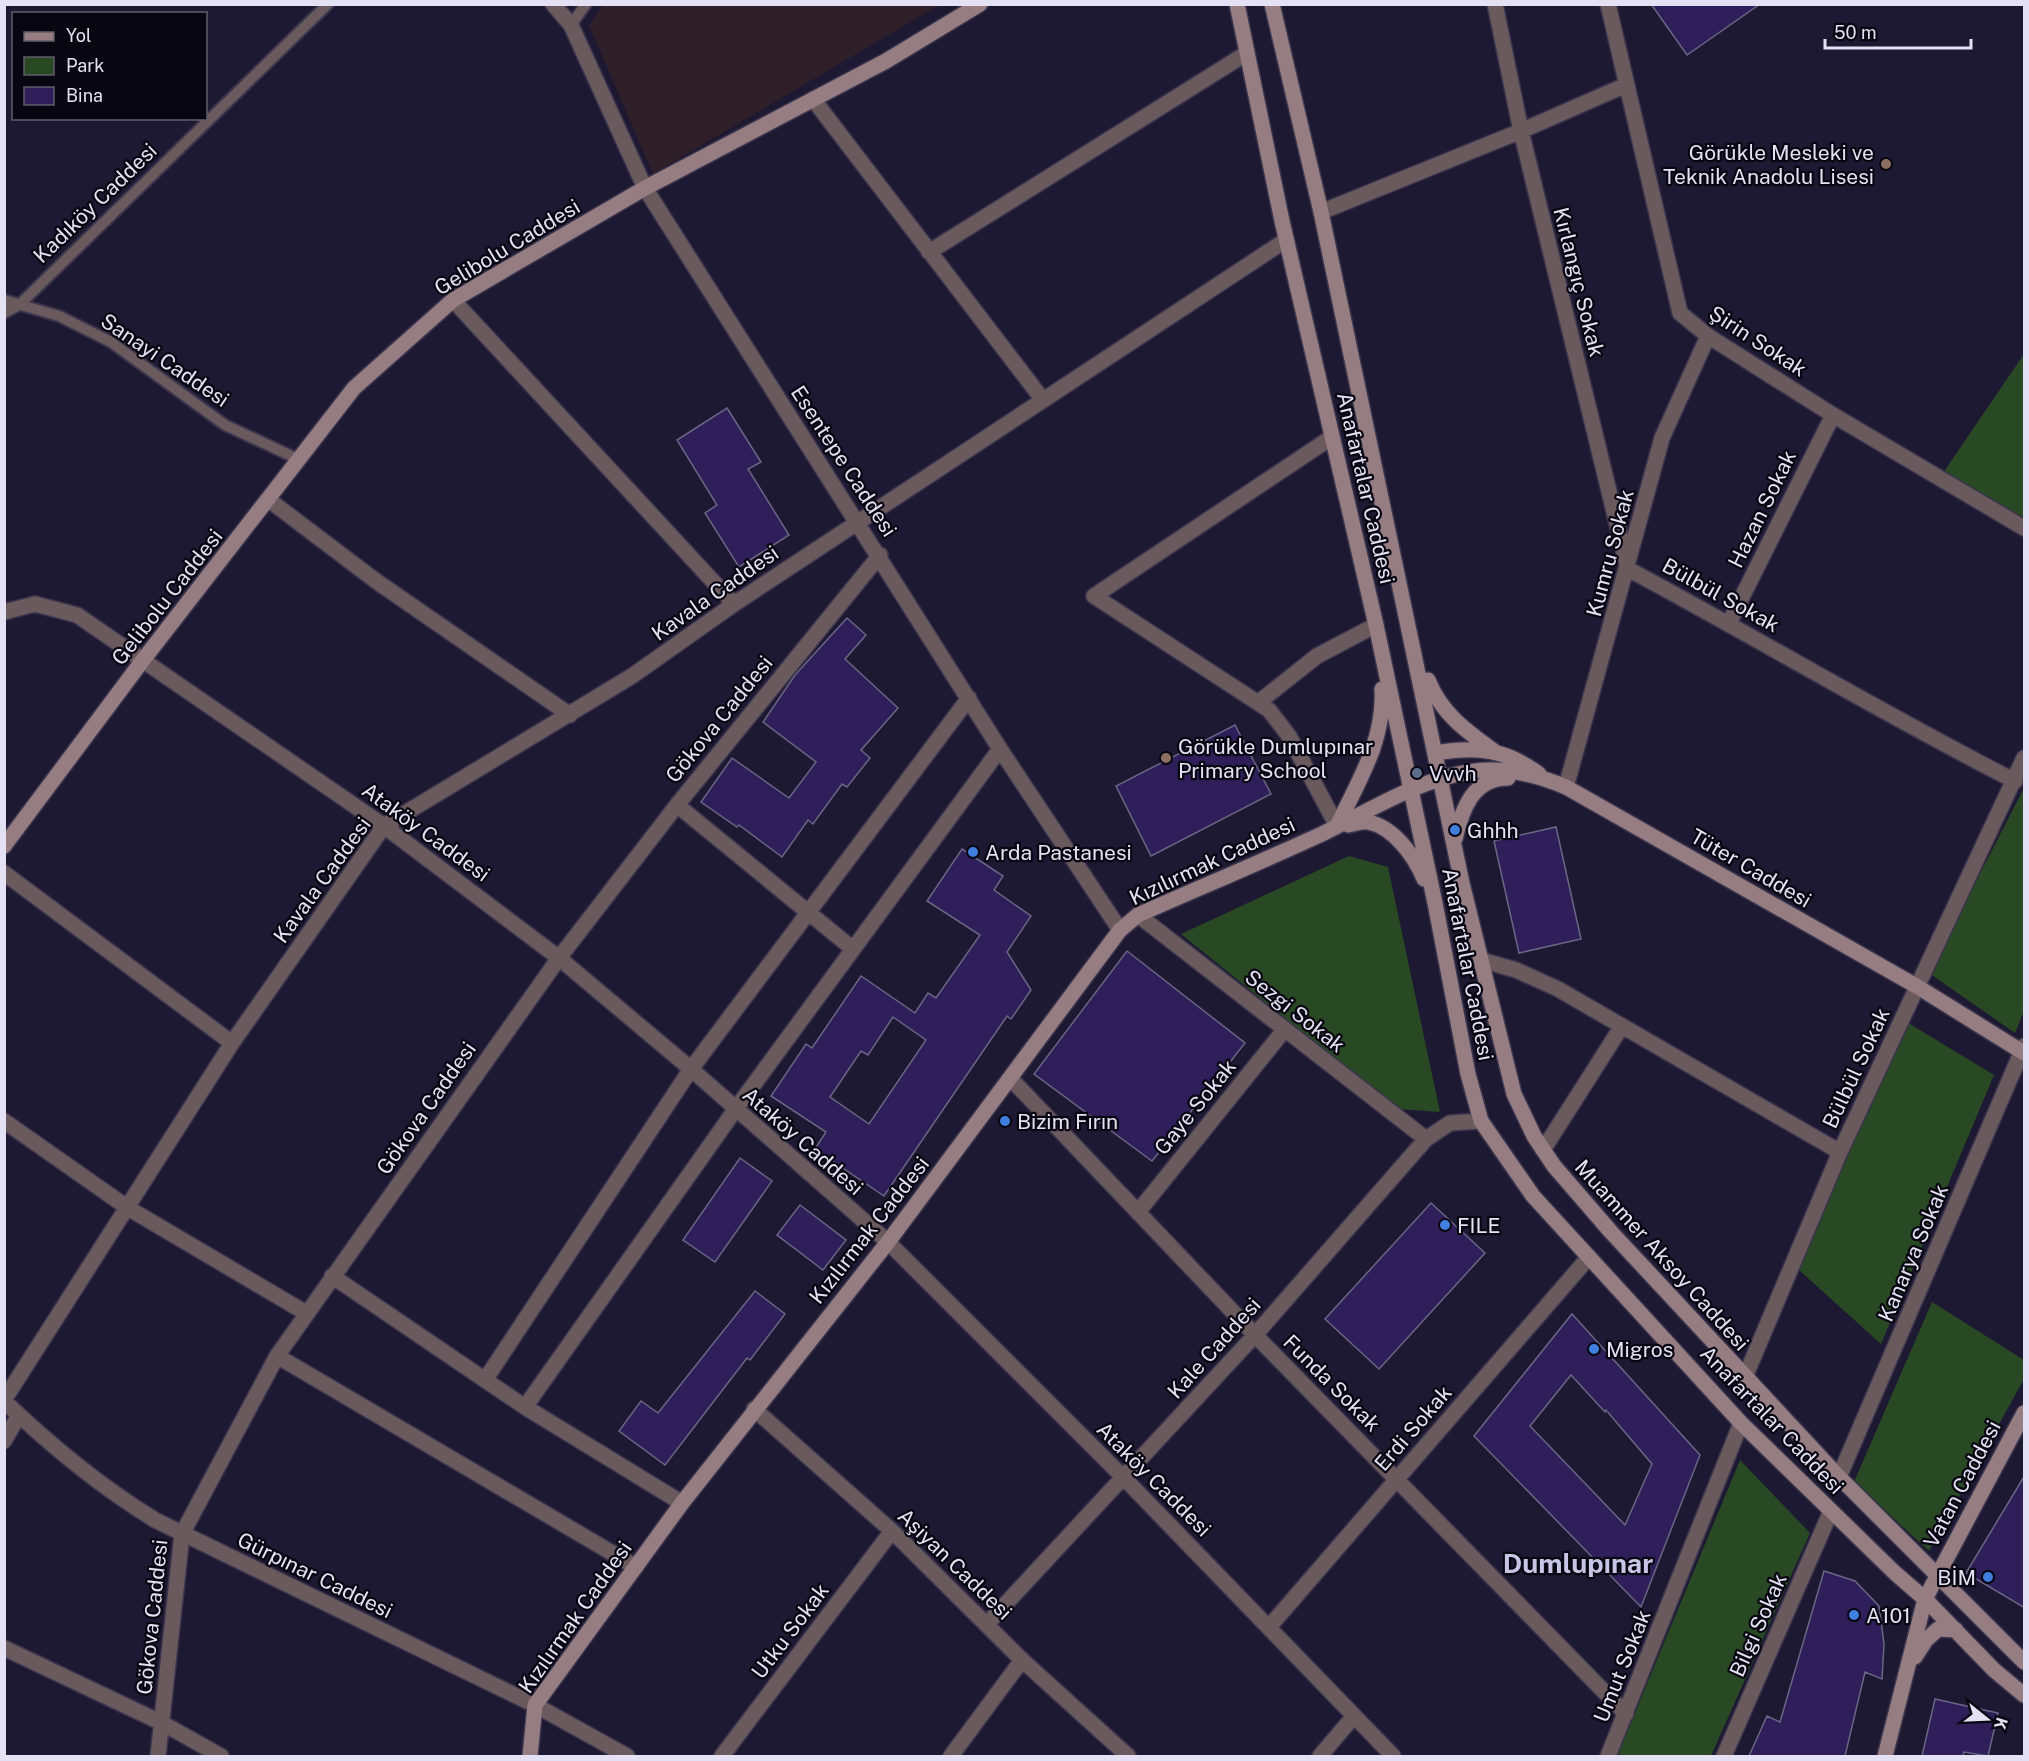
<svg xmlns="http://www.w3.org/2000/svg" width="2029" height="1761" font-family="'Public Sans',sans-serif">
<rect width="100%" height="100%" fill="#1e1932"/>
<path fill="#2f1f29" d="M604,4H939V5L653,174L589,25Z"/>
<path fill="#294924" d="M2024,354V519L1943,473Z
M2024,788V1011L2015,1033L1929,973Z
M1349,856L1388,867L1440,1112L1397,1109L1181,934Z
M1905,1021L1994,1075L1881,1344L1799,1270Z
M1932,1302L2024,1360V1379L1929,1551L1854,1482Z
M1740,1460L1810,1533L1711,1756H1617Z"/>
<path fill="#2e1e5a" stroke="#6a6684" stroke-width="1.5" fill-rule="evenodd" d="M1651,4H1760L1687,55Z
M727,408L761,462L748,469L789,535L739,567L705,513L717,505L677,440Z
M847,618L866,635L845,659L898,708L861,750L870,758L847,787L842,784L813,824L808,820L782,857L739,825L737,827L701,802L732,758L789,798L816,762L763,722L795,675Z
M1235,725L1271,794L1151,856L1116,786Z
M1556,827L1581,939L1519,953L1494,841Z
M962,849L1003,876L994,890L1031,916L1007,952L1031,990L1011,1019L1007,1016L884,1196L815,1149L826,1132L771,1096L806,1044L812,1048L861,976L915,1013L928,993L936,998L980,935L927,901ZM893,1017L926,1040L869,1124L830,1097L861,1051L868,1055Z
M1127,951L1245,1043L1152,1161L1034,1074Z
M740,1158L772,1181L715,1262L683,1240Z
M1431,1203L1485,1253L1379,1369L1325,1319Z
M800,1205L846,1240L823,1270L777,1235Z
M755,1291L785,1314L750,1360L747,1358L665,1465L619,1431L641,1401L658,1413Z
M1572,1314L1700,1455L1641,1607L1474,1436ZM1571,1375L1605,1412L1606,1410L1652,1464L1625,1525L1530,1426Z
M2025,1475V1608L1966,1573Z
M1824,1571L1855,1581L1879,1606L1884,1644L1882,1679L1865,1672L1845,1756H1749L1767,1716L1780,1722Z
M1935,1699L1998,1713L1988,1756L1964,1752L1963,1756H1922Z"/>
<g fill="none" stroke-linecap="round" stroke-linejoin="round">
<g stroke="#3a354d" stroke-width="14">
<path id="lane" d="M571,25L586,4
M4,300L59,316L111,342L225,425L300,460
M4,313L19,305L328,4"/>
</g>
<g stroke="#3a354d" stroke-width="18">
<path id="street" d="M553,4L571,25L645,188L1000,749L1120,930
M1495,4L1521,131L1628,569C1757,638 1883,714 2015,781
M1608,4L1680,313L1708,336L1833,415L2024,528
M813,99L1043,400
M1321,212L1521,131L1626,85
M929,252L1247,53
M453,300L734,604
M1332,437L1094,596L1269,710L1289,736L1337,826
M269,500L376,581L570,715
M4,612L35,604L77,615L384,826L559,958L691,1069L888,1242L1124,1478L1393,1756
M1729,623L1833,415
M1259,702L1317,656L1376,625
M1566,787L1662,438L1708,336
M677,805L853,949
M4,873L232,1043
M1138,915L1426,1139
M1481,960L1516,970L1558,989L1840,1152
M1011,1079L1255,1335L1626,1714
M4,1121L128,1208L306,1313
M1543,1150L1622,1026
M1138,1212L1285,1029
M332,1276L525,1407L682,1503
M277,1356L636,1567
M1745,1377L1840,1152L2024,758
M485,1380L691,1069L969,698
M4,1400L232,1043L384,826L632,676L734,604L1286,240
M4,1401C50,1445 101,1487 155,1520L535,1705L627,1756
M525,1407L735,1110L1000,749
M754,1409L892,1531L1022,1660L1128,1756
M4,1441L19,1415
M1839,1477L2024,1046
M987,1624L1255,1335L1426,1139L1450,1123L1481,1121
M1269,1627L1589,1257
M4,1648L162,1723L221,1756
M158,1756L182,1534L277,1356L559,958L677,805L880,555
M722,1756L892,1531
M951,1756L1022,1660
M1320,1756L1354,1716
M1608,1756L1741,1423
M1724,1756L1831,1511"/>
</g>
<g stroke="#3a354d" stroke-width="18">
<path id="secondary" d="M1237,4L1282,221L1376,625L1435,903L1468,1074L1481,1121L1533,1196L1741,1423L1895,1573L1925,1599L1994,1670L2024,1695
M1272,4L1321,212L1462,883L1514,1094L1534,1136L1554,1166L1611,1232L1839,1477L2024,1662
M1428,680C1441,713 1466,731 1494,751
M1436,753C1478,746 1505,749 1539,774
M1348,825C1354,824 1362,821 1368,822C1394,827 1415,857 1424,879
M1337,826C1358,782 1385,740 1382,689
M1455,839C1462,809 1473,778 1508,778
M4,846L143,660L354,388L453,300L645,188L886,61L980,4
M1915,1657L1926,1640L1938,1629L1956,1630
M530,1756L535,1705L682,1503L888,1242L1120,930L1138,915C1199,888 1261,862 1322,834C1369,811 1416,781 1468,772C1502,766 1535,774 1566,787L1918,987L2024,1053
M1885,1756L1925,1599L2024,1413"/>
</g>
<use href="#lane" stroke="#6a5a5e" stroke-width="10"/>
<use href="#street" stroke="#6a5a5e" stroke-width="15"/>
<use href="#secondary" stroke="#967d82" stroke-width="15"/>
</g>
<g fill="#8d6e63" stroke="#080610" stroke-width="2">
<circle cx="1886" cy="164" r="6"/>
<circle cx="1166" cy="758" r="6"/>
</g>
<circle fill="#5c6f8a" stroke="#080610" stroke-width="2" cx="1417" cy="773" r="6"/>
<g fill="#3f7fe0" stroke="#080610" stroke-width="2">
<circle cx="1455" cy="830" r="6"/>
<circle cx="973" cy="852" r="6"/>
<circle cx="1005" cy="1121" r="6"/>
<circle cx="1445" cy="1225" r="6"/>
<circle cx="1594" cy="1349" r="6"/>
<circle cx="1988" cy="1577" r="6"/>
<circle cx="1854" cy="1615" r="6"/>
</g>
<g text-anchor="middle" dominant-baseline="central" stroke-width="4.5" stroke-linejoin="round" paint-order="stroke">
<g font-size="21" fill="#e3e1f3" stroke="#080610" text-anchor="start">
<text x="1874" y="152" text-anchor="end">Görükle Mesleki ve<tspan x="1874" dy="24">Teknik Anadolu Lisesi</tspan></text>
<text x="1178" y="746">Görükle Dumlupınar<tspan x="1178" dy="24">Primary School</tspan></text>
<text x="1429" y="773">Vvvh</text>
<text x="1467" y="830">Ghhh</text>
<text x="985" y="852">Arda Pastanesi</text>
<text x="1017" y="1121">Bizim Fırın</text>
<text x="1457" y="1225">FILE</text>
<text x="1606" y="1349">Migros</text>
<text x="1976" y="1577" text-anchor="end">BİM</text>
<text x="1866" y="1615">A101</text>
</g>
<g font-size="21" fill="#e3e1f3" stroke="#080610">
<text transform="translate(95 203) rotate(-44)">Kadıköy Caddesi</text>
<text transform="translate(507 247) rotate(-31)">Gelibolu Caddesi</text>
<text transform="translate(1579 282) rotate(76)">Kırlangıç Sokak</text>
<text transform="translate(1758 341) rotate(33)">Şirin Sokak</text>
<text transform="translate(165 360) rotate(34)">Sanayi Caddesi</text>
<text transform="translate(844 461) rotate(57)">Esentepe Caddesi</text>
<text transform="translate(1366 488) rotate(77)">Anafartalar Caddesi</text>
<text transform="translate(1762 509) rotate(-64)">Hazan Sokak</text>
<text transform="translate(1610 553) rotate(-75)">Kumru Sokak</text>
<text transform="translate(715 593) rotate(-35)">Kavala Caddesi</text>
<text transform="translate(1721 595) rotate(29)">Bülbül Sokak</text>
<text transform="translate(167 597) rotate(-52)">Gelibolu Caddesi</text>
<text transform="translate(719 719) rotate(-51)">Gökova Caddesi</text>
<text transform="translate(426 832) rotate(36)">Ataköy Caddesi</text>
<text transform="translate(1212 861) rotate(-25)">Kızılırmak Caddesi</text>
<text transform="translate(1751 868) rotate(30)">Tüter Caddesi</text>
<text transform="translate(322 880) rotate(-54)">Kavala Caddesi</text>
<text transform="translate(1468 964) rotate(79)">Anafartalar Caddesi</text>
<text transform="translate(1295 1011) rotate(38)">Sezgi Sokak</text>
<text transform="translate(1856 1068) rotate(-65)">Bülbül Sokak</text>
<text transform="translate(1195 1107) rotate(-51)">Gaye Sokak</text>
<text transform="translate(426 1108) rotate(-55)">Gökova Caddesi</text>
<text transform="translate(803 1141) rotate(41)">Ataköy Caddesi</text>
<text transform="translate(869 1230) rotate(-52)">Kızılırmak Caddesi</text>
<text transform="translate(1913 1253) rotate(-67)">Kanarya Sokak</text>
<text transform="translate(1662 1255) rotate(48)">Muammer Aksoy Caddesi</text>
<text transform="translate(1214 1348) rotate(-48)">Kale Caddesi</text>
<text transform="translate(1332 1383) rotate(45)">Funda Sokak</text>
<text transform="translate(1772 1420) rotate(46)">Anafartalar Caddesi</text>
<text transform="translate(1413 1428) rotate(-49)">Erdi Sokak</text>
<text transform="translate(1154 1479) rotate(45)">Ataköy Caddesi</text>
<text transform="translate(1962 1484) rotate(-62)">Vatan Caddesi</text>
<text transform="translate(955 1564) rotate(44)">Aşiyan Caddesi</text>
<text transform="translate(315 1575) rotate(26)">Gürpınar Caddesi</text>
<text transform="translate(152 1617) rotate(-84)">Gökova Caddesi</text>
<text transform="translate(575 1617) rotate(-55)">Kızılırmak Caddesi</text>
<text transform="translate(1758 1625) rotate(-66)">Bilgi Sokak</text>
<text transform="translate(790 1631) rotate(-53)">Utku Sokak</text>
<text transform="translate(1622 1666) rotate(-68)">Umut Sokak</text>
</g>
<g font-size="27" font-weight="bold" fill="#c8c4e6" stroke="#080610">
<text x="1578" y="1563">Dumlupınar</text>
</g>
</g>
<rect width="2029" height="1761" fill="none" stroke="#e3e1f3" stroke-width="12"/>
<rect x="12" y="12" width="195" height="108" fill="#080610" stroke="#605e6b" stroke-width="1.5"/>
<rect x="24" y="32" width="30" height="9" fill="#967d82" stroke="#605e6b" stroke-width="1.5"/>
<text x="66" y="42" font-size="18" fill="#e3e1f3">Yol</text>
<rect x="24" y="57" width="30" height="18" fill="#294924" stroke="#605e6b" stroke-width="1.5"/>
<text x="66" y="72" font-size="18" fill="#e3e1f3">Park</text>
<rect x="24" y="87" width="30" height="18" fill="#2e1e5a" stroke="#605e6b" stroke-width="1.5"/>
<text x="66" y="102" font-size="18" fill="#e3e1f3">Bina</text>
<g transform="translate(1987 1719) rotate(108)" stroke="#080610" stroke-width="4.5" paint-order="stroke">
<path d="M0-4.5L10 22L0 15L-10 22Z" fill="#e3e1f3"/>
<text y="-9" font-size="16" font-weight="bold" text-anchor="middle" fill="#e3e1f3">K</text>
</g>
<path d="M1825 39v9h146v-9" fill="none" stroke="#e3e1f3" stroke-width="3"/>
<text x="1834" y="39" font-size="18" fill="#e3e1f3" stroke="#080610" stroke-width="4.5" paint-order="stroke">50 m</text>
</svg>
